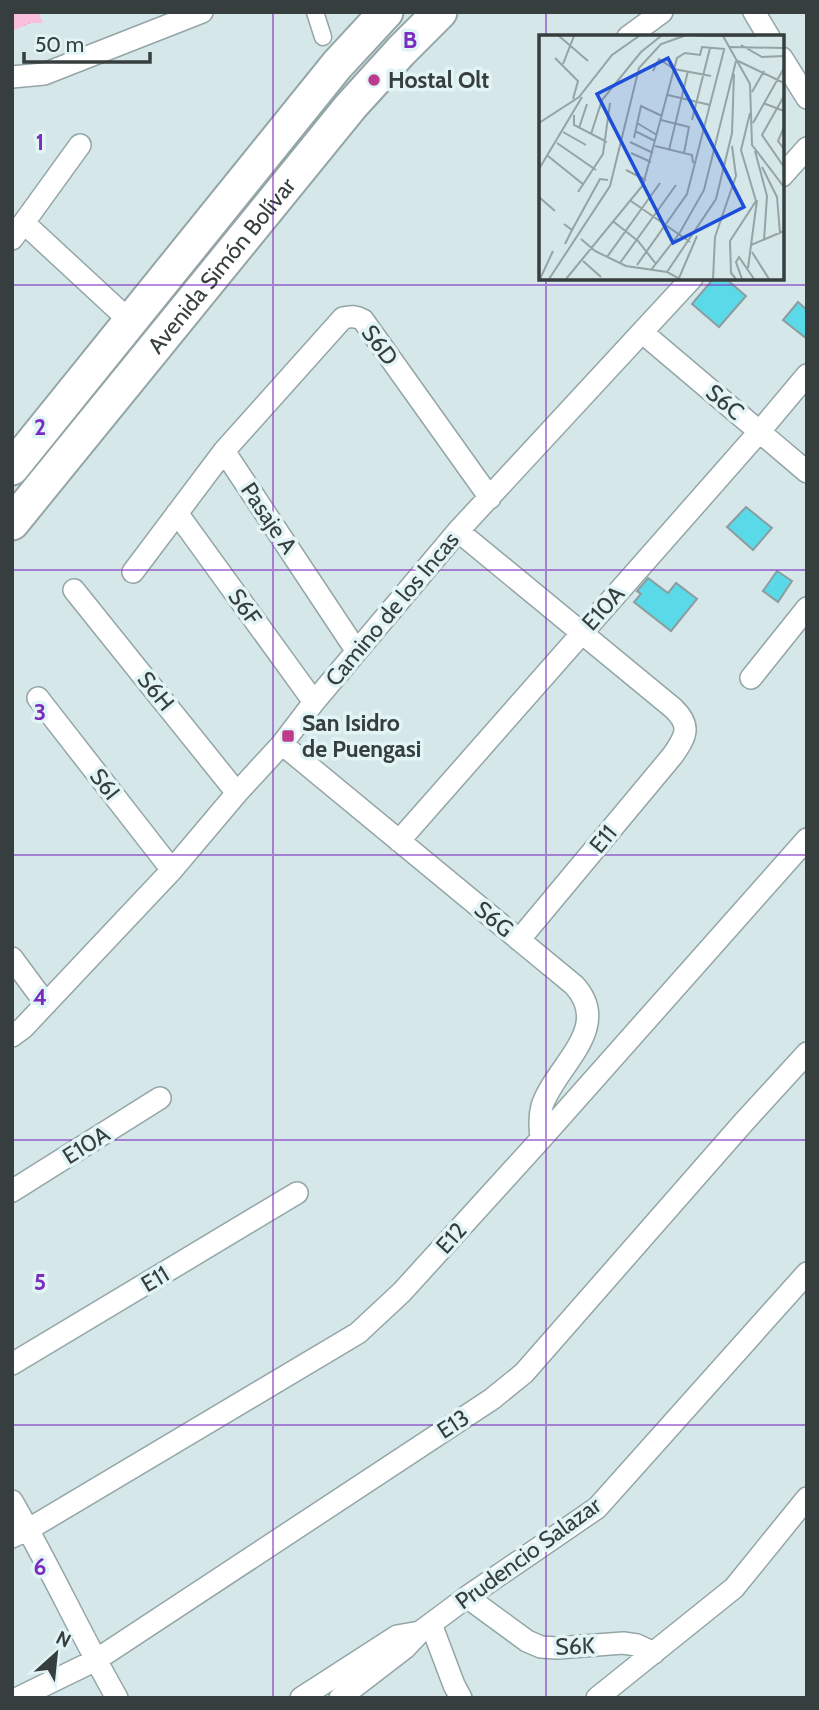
<svg xmlns="http://www.w3.org/2000/svg" width="819" height="1710" font-family="Cabin,sans-serif">
<defs>
<pattern id="grass-tufts" width="24" height="20" patternUnits="userSpaceOnUse" patternTransform="scale(1.75)"><rect width="24" height="20" fill="#fabfdd"/><path d="M3 7l-1-3M5 7V3M7 7l1-3M15 17l-1-3M17 17v-4M19 17l1-3" fill="none" stroke="#d7a5bf"/></pattern>
</defs>
<rect width="100%" height="100%" fill="#d5e7e9"/>
<path fill="url(#grass-tufts)" d="M12,12H38L43,23H31L12,31Z"/>
<path fill="#5adae9" stroke="#8c9d9f" stroke-width="2" d="M714,278H725L746,296L719,327L692,304Z
M798,302L807,310V339L783,320Z
M746,507L772,528L753,550L727,527Z
M777,571L792,581L778,602L763,591Z
M648,578L668,593L676,583L697,599L671,631L634,602L641,594L637,591Z"/>
<g fill="none" stroke-linecap="round" stroke-linejoin="round">
<g stroke="#94a5a7" stroke-width="19">
<path id="pedestrian" d="M315,12L323,37"/>
</g>
<g stroke="#94a5a7" stroke-width="24">
<path id="minor" d="M754,12L769,37
M628,37L662,12
M782,58L807,98
M12,77L44,74L202,12
M782,176L807,148
M24,223L131,322
M12,239L80,145
M643,333L807,472
M224,451L356,650
M177,513L314,702
M458,531L673,708C692,726 686,736 673,755L519,940
M133,572L224,451L343,318C351,316 356,316 363,320L490,498
M74,590L237,793
M751,678L807,608
M38,698L172,870
M282,744L574,985C614,1028 555,1066 542,1106C539,1117 540,1128 541,1139
M399,841L760,431L807,375
M12,958L46,1004
M12,1036L23,1028L172,870L237,793L282,744L314,702L458,531L692,278
M12,1191L160,1098
M12,1364L297,1193
M12,1501C49,1565 80,1633 117,1698
M12,1537L29,1529L358,1333L402,1292L541,1139L807,839
M467,1597L527,1641L541,1647L557,1648L623,1643L637,1645L654,1653
M431,1624L454,1685L461,1698
M18,1698L96,1660L492,1399L524,1373L743,1123L807,1053
M301,1698L397,1636L420,1632L467,1597L597,1508L807,1273
M340,1698L405,1648L420,1632
M597,1698L734,1588L807,1498"/>
</g>
<g stroke="#94a5a7" stroke-width="37">
<g id="trunk">
<path d="M12,468L337,65L386,12"/>
<path id="s1" d="M12,523L351,106L401,51L440,12"/>
</g>
</g>
<use href="#pedestrian" stroke="#fff" stroke-width="16"/>
<use href="#minor" stroke="#fff" stroke-width="21"/>
<use href="#trunk" stroke="#fff" stroke-width="33"/>
</g>
<path fill="none" stroke="#7b2cbf" stroke-width="2" stroke-opacity="0.55" d="M273,12V1698M546,12V37M546,278V1698M12,285H807M12,570H807M12,855H807M12,1140H807M12,1425H807"/>
<g fill="#ba3c8a" stroke="#e2f4f6" stroke-width="2.5">
<circle cx="374" cy="80" r="7"/>
<rect x="281" y="729" width="14" height="14" rx="3.5"/>
</g>
<g text-anchor="middle" dominant-baseline="central" stroke-width="7" stroke-linejoin="round" paint-order="stroke">
<g font-size="23" font-weight="bold" fill="#363e3e" stroke="#e2f4f6" text-anchor="start">
<text x="388" y="80">Hostal Olt</text>
<text x="302" y="723">San Isidro<tspan x="302" dy="26">de Puengasi</tspan></text>
</g>
<g font-size="23" fill="#363e3e" stroke="#e2f4f6">
<text stroke="none"><textPath href="#s1" startOffset="332">Avenida Simón Bolívar</textPath></text>
<text transform="translate(380 345) rotate(53)">S6D</text>
<text transform="translate(725 402) rotate(40)">S6C</text>
<text transform="translate(269 518) rotate(56)">Pasaje A</text>
<text transform="translate(245 607) rotate(54)">S6F</text>
<text transform="translate(603 608) rotate(-48)">E10A</text>
<text transform="translate(392 609) rotate(-50)">Camino de los Incas</text>
<text transform="translate(156 691) rotate(51)">S6H</text>
<text transform="translate(105 784) rotate(52)">S6I</text>
<text transform="translate(603 839) rotate(-50)">E11</text>
<text transform="translate(494 919) rotate(39)">S6G</text>
<text transform="translate(86 1145) rotate(-32)">E10A</text>
<text transform="translate(451 1238) rotate(-48)">E12</text>
<text transform="translate(155 1279) rotate(-31)">E11</text>
<text transform="translate(453 1424) rotate(-33)">E13</text>
<text transform="translate(528 1553) rotate(-36)">Prudencio Salazar</text>
<text transform="translate(575 1646) rotate(-2)">S6K</text>
</g>
</g>
<g transform="translate(539 35)">
<rect width="245" height="245" fill="#d5e7e9"/>
<path fill="none" stroke="#95a3a5" stroke-width="2" d="M20,1L49,26M158,1H218M184,1L211,49L213,110L245,152M202,10L223,22L245,21M191,12L245,13M16,23L39,46L34,64M199,26L245,48M24,29L35,1M114,36L120,24L135,34L172,41M213,57L225,36M129,60L171,70M245,61L223,100L245,132M224,68L245,76M35,80V90L68,107M122,85L150,92L145,118M153,85L171,13M0,88L40,62L73,20L100,1M98,88L118,100M214,88L245,33M245,92L239,106L245,114M40,93L48,69M96,96L116,106M24,97L47,110M52,99L63,65L102,17L122,1M95,103L102,71L123,81M91,107L114,118M18,108L57,135M116,111L153,120L154,128M130,115L149,36M216,116L228,161L225,205M92,118L112,127M9,121L45,150M223,132L238,162L241,198M0,134L43,62M87,135L107,145M39,157L64,119L71,68M0,162L16,176M92,166L151,207M75,187L99,206L117,229M25,189L33,195L26,209M33,195L61,144L69,145M42,204L56,216L87,231L128,237L141,244M212,210L245,196M213,217L230,244M68,222L121,148M44,226L62,242M81,228L137,150M98,230L148,159L185,15M209,233L218,165M112,235L140,199L165,155L197,26M128,237L177,164L193,98L195,39M140,243L158,201M1,244L14,216M10,244L71,151L100,33L122,9L145,1M27,244L104,150L138,23L146,18L161,20L163,12L186,14M174,244L176,202L197,141L193,111M197,244L192,238L191,206L217,166L202,115L211,78M203,244L197,227L200,222L215,244"/>
<path fill="#1d4ed8" fill-opacity="0.15" stroke="#1d4ed8" stroke-width="3.5" d="M129,23L205,172L134,208L58,59Z"/>
<rect width="245" height="245" fill="none" stroke="#363e3e" stroke-width="3.5"/>
</g>
<g font-size="23" text-anchor="middle" font-weight="bold" fill="#7b2cbf" stroke="#e2f4f6" stroke-width="7" stroke-linejoin="round" paint-order="stroke">
<text x="410" y="48">B</text>
<text x="40" y="150">1</text>
<text x="40" y="435">2</text>
<text x="40" y="720">3</text>
<text x="40" y="1005">4</text>
<text x="40" y="1290">5</text>
<text x="40" y="1575">6</text>
</g>
<rect width="819" height="1710" fill="none" stroke="#363e3e" stroke-width="28"/>
<g transform="translate(56 1654) rotate(27)" stroke="#e2f4f6" stroke-width="5" paint-order="stroke">
<path d="M0-5L12 26L0 18L-12 26Z" fill="#363e3e"/>
<text y="-10" font-size="19" font-weight="bold" text-anchor="middle" fill="#363e3e">N</text>
</g>
<path d="M24 52v10h126v-10" fill="none" stroke="#363e3e" stroke-width="3.5"/>
<text x="35" y="52" font-size="21" fill="#363e3e" stroke="#e2f4f6" stroke-width="5" paint-order="stroke">50 m</text>
</svg>
